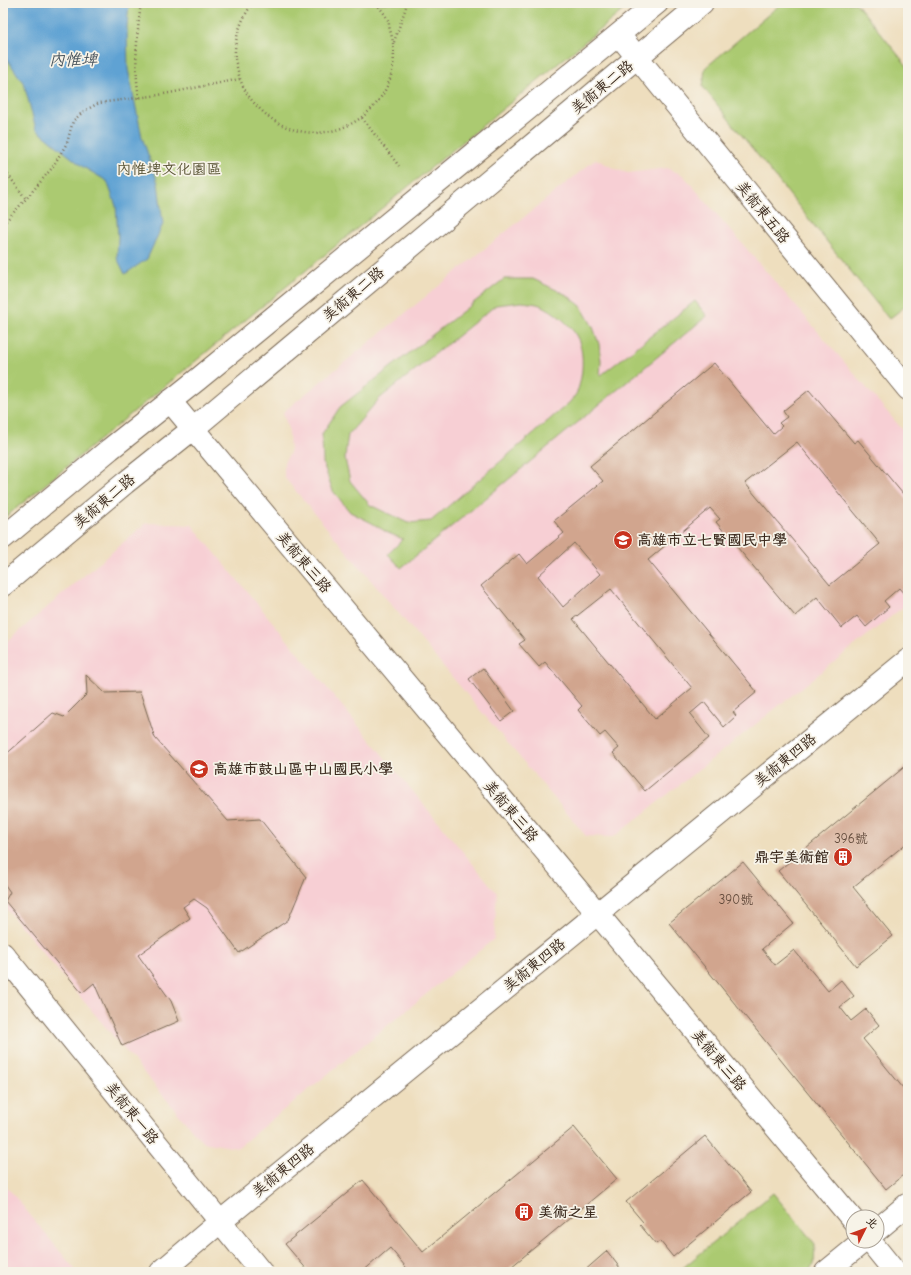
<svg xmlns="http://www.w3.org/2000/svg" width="911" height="1275" font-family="'Comic Neue','LXGW WenKai TC',sans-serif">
<rect width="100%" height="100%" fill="#f7f3e8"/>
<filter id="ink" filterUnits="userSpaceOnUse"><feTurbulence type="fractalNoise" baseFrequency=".025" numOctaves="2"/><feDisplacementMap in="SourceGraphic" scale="8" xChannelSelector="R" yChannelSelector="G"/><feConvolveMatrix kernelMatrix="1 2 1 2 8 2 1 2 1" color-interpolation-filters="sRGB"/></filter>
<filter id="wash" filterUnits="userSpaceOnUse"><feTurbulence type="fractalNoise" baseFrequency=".012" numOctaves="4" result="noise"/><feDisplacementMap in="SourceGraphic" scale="16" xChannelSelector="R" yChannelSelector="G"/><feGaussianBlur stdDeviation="0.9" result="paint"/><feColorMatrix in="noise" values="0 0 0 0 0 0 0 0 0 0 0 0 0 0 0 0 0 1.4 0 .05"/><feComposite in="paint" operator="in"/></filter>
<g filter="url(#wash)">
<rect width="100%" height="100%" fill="#eedebe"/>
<path fill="#f7cfd4" d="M596,159L613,168L628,173L667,168L683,175L908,436V603L614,837L586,836L284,477V462L290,453L289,433L283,412Z
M146,523L192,525L497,893L494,939L237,1148L202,1142L3,905V645Z
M3,1182L77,1272H3Z"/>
<path fill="#abca71" stroke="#737a48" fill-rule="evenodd" d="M3,3H632L3,519Z
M782,3H856L908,67V304L889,319L703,87L705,68Z
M504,279H533L567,295L581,306L593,327L599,344L601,361L600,376L695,301L707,316L401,568L388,554L403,539L388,533L372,523L350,512L333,491L323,463L322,434L340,407ZM522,302C528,303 535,303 540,305C553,310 571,325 577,337C585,352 583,377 577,392C576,395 572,399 570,402L431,521L408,523L370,505L350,481L345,459L346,448L348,435L379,399L496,305Z
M773,1193L815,1244L814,1265L807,1272H678Z"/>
<path fill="#5fa2d3" stroke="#4d6678" d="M3,3H129L127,27L128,69L142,137L158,183L163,224L147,259L125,274L117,258L118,237L116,206L107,181L83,167L36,129L24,84L3,53Z"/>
<g id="blocks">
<path fill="#d1a58e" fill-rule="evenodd" d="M714,363L773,434L782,426L779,423L787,417L783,411L809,390L854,443L858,440L908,500V590L904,594L899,588L884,601L889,607L866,627L857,616L842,628L817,597L795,616L716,522L720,519L710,508L648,560L757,692L733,712L736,716L724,727L704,702L690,714L709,738L645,791L613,753L619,748L605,732L600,736L578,710L582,706L545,662L539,667L519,644L525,640L481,586L519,554L527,564L564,533L554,521L603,481L590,466ZM797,442L880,544L830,585L745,483ZM574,543L600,574L563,607L538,576ZM611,589L692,688L655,719L573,619Z
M483,668L514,711L501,721L469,679Z
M86,675L105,693L140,692L155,738L228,821L260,819L306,877L288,920L239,953L207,908L194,899L183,907L190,918L138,955L171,1001L179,1021L122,1046L94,983L82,993L5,901L10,892L3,882V757L53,713L64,717L87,694Z
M908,764V842L853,887L893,936L856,966L778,871Z
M743,862L793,923L762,949L775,965L794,950L828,991L841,980L854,996L840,1007L851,1021L866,1009L879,1025L863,1039L908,1094V1171L886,1189L669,923Z
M574,1127L617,1179L505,1272H410L390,1248L362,1272H309L285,1244L363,1180L423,1252Z
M705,1136L751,1192L673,1257L660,1241L656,1244L640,1225L643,1222L626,1202Z
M607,1251L623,1272H583Z"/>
</g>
</g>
<g filter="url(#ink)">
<use href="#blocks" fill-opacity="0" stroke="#7a6956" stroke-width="1"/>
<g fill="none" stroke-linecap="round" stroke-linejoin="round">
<g stroke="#7a6956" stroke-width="24">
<path id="minor" d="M619,35L908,389
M170,401L853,1220
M3,954L261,1272
M877,1230L908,1204
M870,1241L895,1272
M161,1272L220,1222L908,660
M826,1272L864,1241"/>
</g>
<g stroke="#7a6956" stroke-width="24">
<path id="tertiary" d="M3,538L110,449L197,380L657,3
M3,585L125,483L194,428L702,3"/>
</g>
<path stroke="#7a6956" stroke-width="2.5" stroke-dasharray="1 3" stroke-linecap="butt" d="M253,3C242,17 234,38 235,57C235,61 237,67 238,71C241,87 250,100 261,110C320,167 414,108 390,30C389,26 389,21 387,18C384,13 380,8 376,3
M595,3L596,4
M394,42L406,7L405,3
M139,98C134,67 137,34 141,3
M362,118L399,166
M3,168L26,199
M3,224L26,199L52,168L67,143L73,121L84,111L99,103L159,95L240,79"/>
<use href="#minor" stroke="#fff" stroke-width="22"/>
<use href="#tertiary" stroke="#fff" stroke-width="22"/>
</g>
</g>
<defs>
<g id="school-disc" transform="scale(1)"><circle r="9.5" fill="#c8321e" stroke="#f7f3e8"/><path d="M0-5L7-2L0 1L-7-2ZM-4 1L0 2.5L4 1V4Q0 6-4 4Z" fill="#fff"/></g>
<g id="building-disc" transform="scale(1)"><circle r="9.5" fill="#c8321e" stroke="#f7f3e8"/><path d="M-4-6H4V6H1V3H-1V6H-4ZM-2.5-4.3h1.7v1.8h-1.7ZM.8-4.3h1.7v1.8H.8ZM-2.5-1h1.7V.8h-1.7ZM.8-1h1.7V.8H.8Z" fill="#fff"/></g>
</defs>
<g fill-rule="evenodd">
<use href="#school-disc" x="623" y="540"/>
<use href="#school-disc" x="199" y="769"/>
<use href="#building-disc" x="843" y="857"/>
<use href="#building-disc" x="524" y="1212"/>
</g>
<g text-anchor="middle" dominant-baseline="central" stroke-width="3.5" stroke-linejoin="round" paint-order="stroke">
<g font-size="13" fill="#60493a">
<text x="851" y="838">396號</text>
<text x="736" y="899">390號</text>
</g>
<g font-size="15" fill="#3b2a1e" stroke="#f7f3e8">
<text transform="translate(602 87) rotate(-39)">美術東二路</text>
<text transform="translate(763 212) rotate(51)">美術東五路</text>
<text transform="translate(353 294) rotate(-40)">美術東二路</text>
<text transform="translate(104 501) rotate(-40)">美術東二路</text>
<text transform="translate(304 562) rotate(50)">美術東三路</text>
<text transform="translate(785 760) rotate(-39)">美術東四路</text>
<text transform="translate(511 811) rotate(50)">美術東三路</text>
<text transform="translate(534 965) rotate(-39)">美術東四路</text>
<text transform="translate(719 1060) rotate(50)">美術東三路</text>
<text transform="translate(132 1113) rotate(51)">美術東一路</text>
<text transform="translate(283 1170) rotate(-39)">美術東四路</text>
</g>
<g font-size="15" fill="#575233" stroke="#f7f3e8">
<text x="169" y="169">內惟埤文化園區</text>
</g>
<g font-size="15" font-weight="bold" fill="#3b2a1e" stroke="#f7f3e8" text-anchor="start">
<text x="637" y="540">高雄市立七賢國民中學</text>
<text x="213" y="769">高雄市鼓山區中山國民小學</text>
<text x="829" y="857" text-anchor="end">鼎宇美術館</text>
<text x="538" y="1212">美術之星</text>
</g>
<g font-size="16" font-style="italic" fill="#48545d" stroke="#f7f3e8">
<text x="73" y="60">內惟埤</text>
</g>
</g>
<rect width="911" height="1275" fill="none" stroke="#f7f3e8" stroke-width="16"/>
<g transform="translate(865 1229) rotate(48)"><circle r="19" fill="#f7f3e8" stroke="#aca397"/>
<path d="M0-3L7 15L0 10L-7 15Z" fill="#c8321e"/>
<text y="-6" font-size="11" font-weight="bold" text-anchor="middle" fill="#3b2a1e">北</text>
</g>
</svg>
